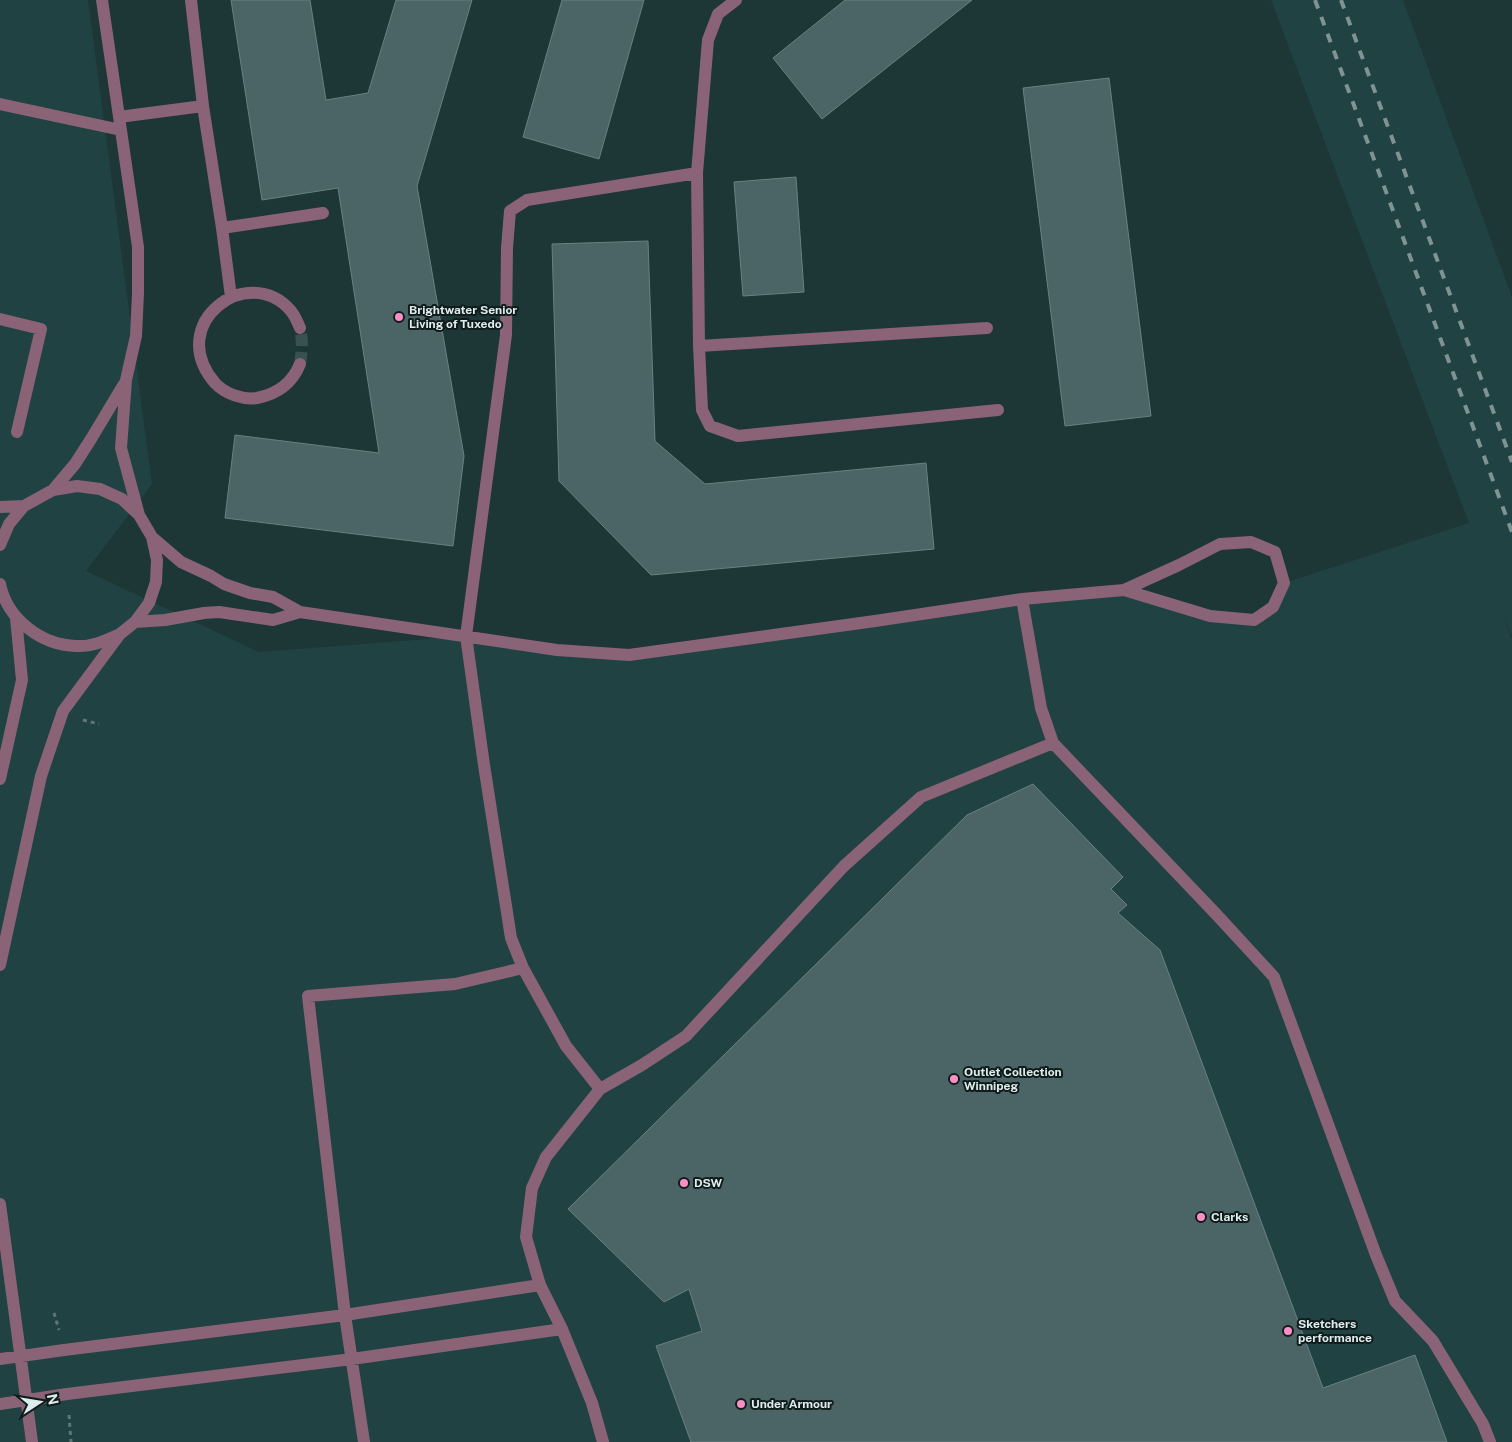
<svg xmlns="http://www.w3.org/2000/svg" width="1512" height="1442" font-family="'Public Sans',sans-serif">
<rect width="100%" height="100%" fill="#1d3636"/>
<path fill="#204243" d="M0,0H88L152,484L86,571L259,652L466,636L629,655L1124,590L1254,620L1273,607L1284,583L1469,523L1271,0H1403L1512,297V636L1504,617L1512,639V1442H0Z"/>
<path fill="#4b6566" stroke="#688283" d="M231,0H310L326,100L368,93L396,0H472L417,186L464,456L453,546L225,518L235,435L379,453L338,188L262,200Z
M562,0H644L599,159L523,137Z
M845,0H972L822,119L773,58Z
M1109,78L1151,416L1065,426L1023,88Z
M796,177L804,292L743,296L734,182Z
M648,241L655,441L705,484L926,463L934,549L651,575L559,481L552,244Z
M1033,784L1123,877L1111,889L1127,905L1118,913L1160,950L1323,1388L1415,1355L1447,1442H691L656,1346L702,1331L689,1289L664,1302L568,1209L967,815Z"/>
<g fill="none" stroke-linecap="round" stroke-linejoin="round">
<path stroke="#3a5151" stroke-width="12" stroke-dasharray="12 6" stroke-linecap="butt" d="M300,364C302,352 303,341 300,328"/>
<path stroke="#607575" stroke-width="3" stroke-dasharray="4 4" stroke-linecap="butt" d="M83,720L99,724
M54,1313L59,1330
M69,1415L71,1442"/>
<path stroke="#8a6476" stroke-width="12" d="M736,0L718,14L708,40L697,173L699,346L702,410L710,426L738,436L998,410
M0,104L121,130
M203,106L222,228L231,297
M119,117L203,106L191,0
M222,228L323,213
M0,319L41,329L17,432
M699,346L987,328
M300,364C292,384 277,394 257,398C243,400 225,394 215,383C164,324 248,261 291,311C295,316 298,323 300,328
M53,490L75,464L91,439L124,384
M0,507L24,506
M152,537L181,562L211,576L224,584L250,593L273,597L300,612L557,650L629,655L875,621L1022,599L1124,590L1179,565L1220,544L1251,542L1275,552L1284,583L1273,607L1254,620L1210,616L1124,590
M0,545L9,524L24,506L53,490L77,486L100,489L122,499L139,515
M0,584C7,619 41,645 76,646C91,647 105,641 118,635
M1022,599L1041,708L1053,743
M135,622L165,620L204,613L219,612L273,620L300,612
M0,779L22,680L16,618
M0,965L41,776L63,711L120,634L135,622L149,603L156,582L157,560L152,537L139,515L121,448L126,380L136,336L138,293V247L102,0
M600,1089L566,1046L523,968L511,938L484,765L466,636L506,335L507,248L510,211L527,200L697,173
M0,1204L32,1442
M0,1359L64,1350L345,1315L540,1285
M0,1404L67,1394L352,1359L562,1329
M364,1442L345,1315L308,996L455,984L523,968
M603,1442L592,1403L562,1329L540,1285L526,1237L532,1188L546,1157L600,1089L642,1065L686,1036L844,866L921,797L1053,743L1216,914L1274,977L1376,1255L1395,1301L1433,1341L1483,1424L1490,1442"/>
<path stroke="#7f9393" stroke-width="4" stroke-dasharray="9 9" stroke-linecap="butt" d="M1315,0L1512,532
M1341,0L1512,462"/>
</g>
<g fill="#fb8fc5" stroke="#101b1b" stroke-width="2">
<circle cx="399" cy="317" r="5"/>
<circle cx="954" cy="1079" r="5"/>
<circle cx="684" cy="1183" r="5"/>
<circle cx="1201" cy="1217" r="5"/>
<circle cx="1288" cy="1331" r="5"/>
<circle cx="741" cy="1404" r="5"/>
</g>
<g text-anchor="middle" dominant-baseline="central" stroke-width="4" stroke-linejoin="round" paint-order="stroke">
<g font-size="12" font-weight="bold" fill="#ddecec" stroke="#101b1b" text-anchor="start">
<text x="409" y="310">Brightwater Senior<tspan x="409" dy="14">Living of Tuxedo</tspan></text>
<text x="964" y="1072">Outlet Collection<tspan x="964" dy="14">Winnipeg</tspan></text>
<text x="694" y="1183">DSW</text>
<text x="1211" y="1217">Clarks</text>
<text x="1298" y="1324">Sketchers<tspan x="1298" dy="14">performance</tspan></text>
<text x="751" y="1404">Under Armour</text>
</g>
</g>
<g transform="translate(40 1402) rotate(78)" stroke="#101b1b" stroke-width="4" paint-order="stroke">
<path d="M0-4L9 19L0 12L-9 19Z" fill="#ddecec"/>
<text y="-8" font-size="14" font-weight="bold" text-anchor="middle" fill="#ddecec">N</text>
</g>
</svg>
